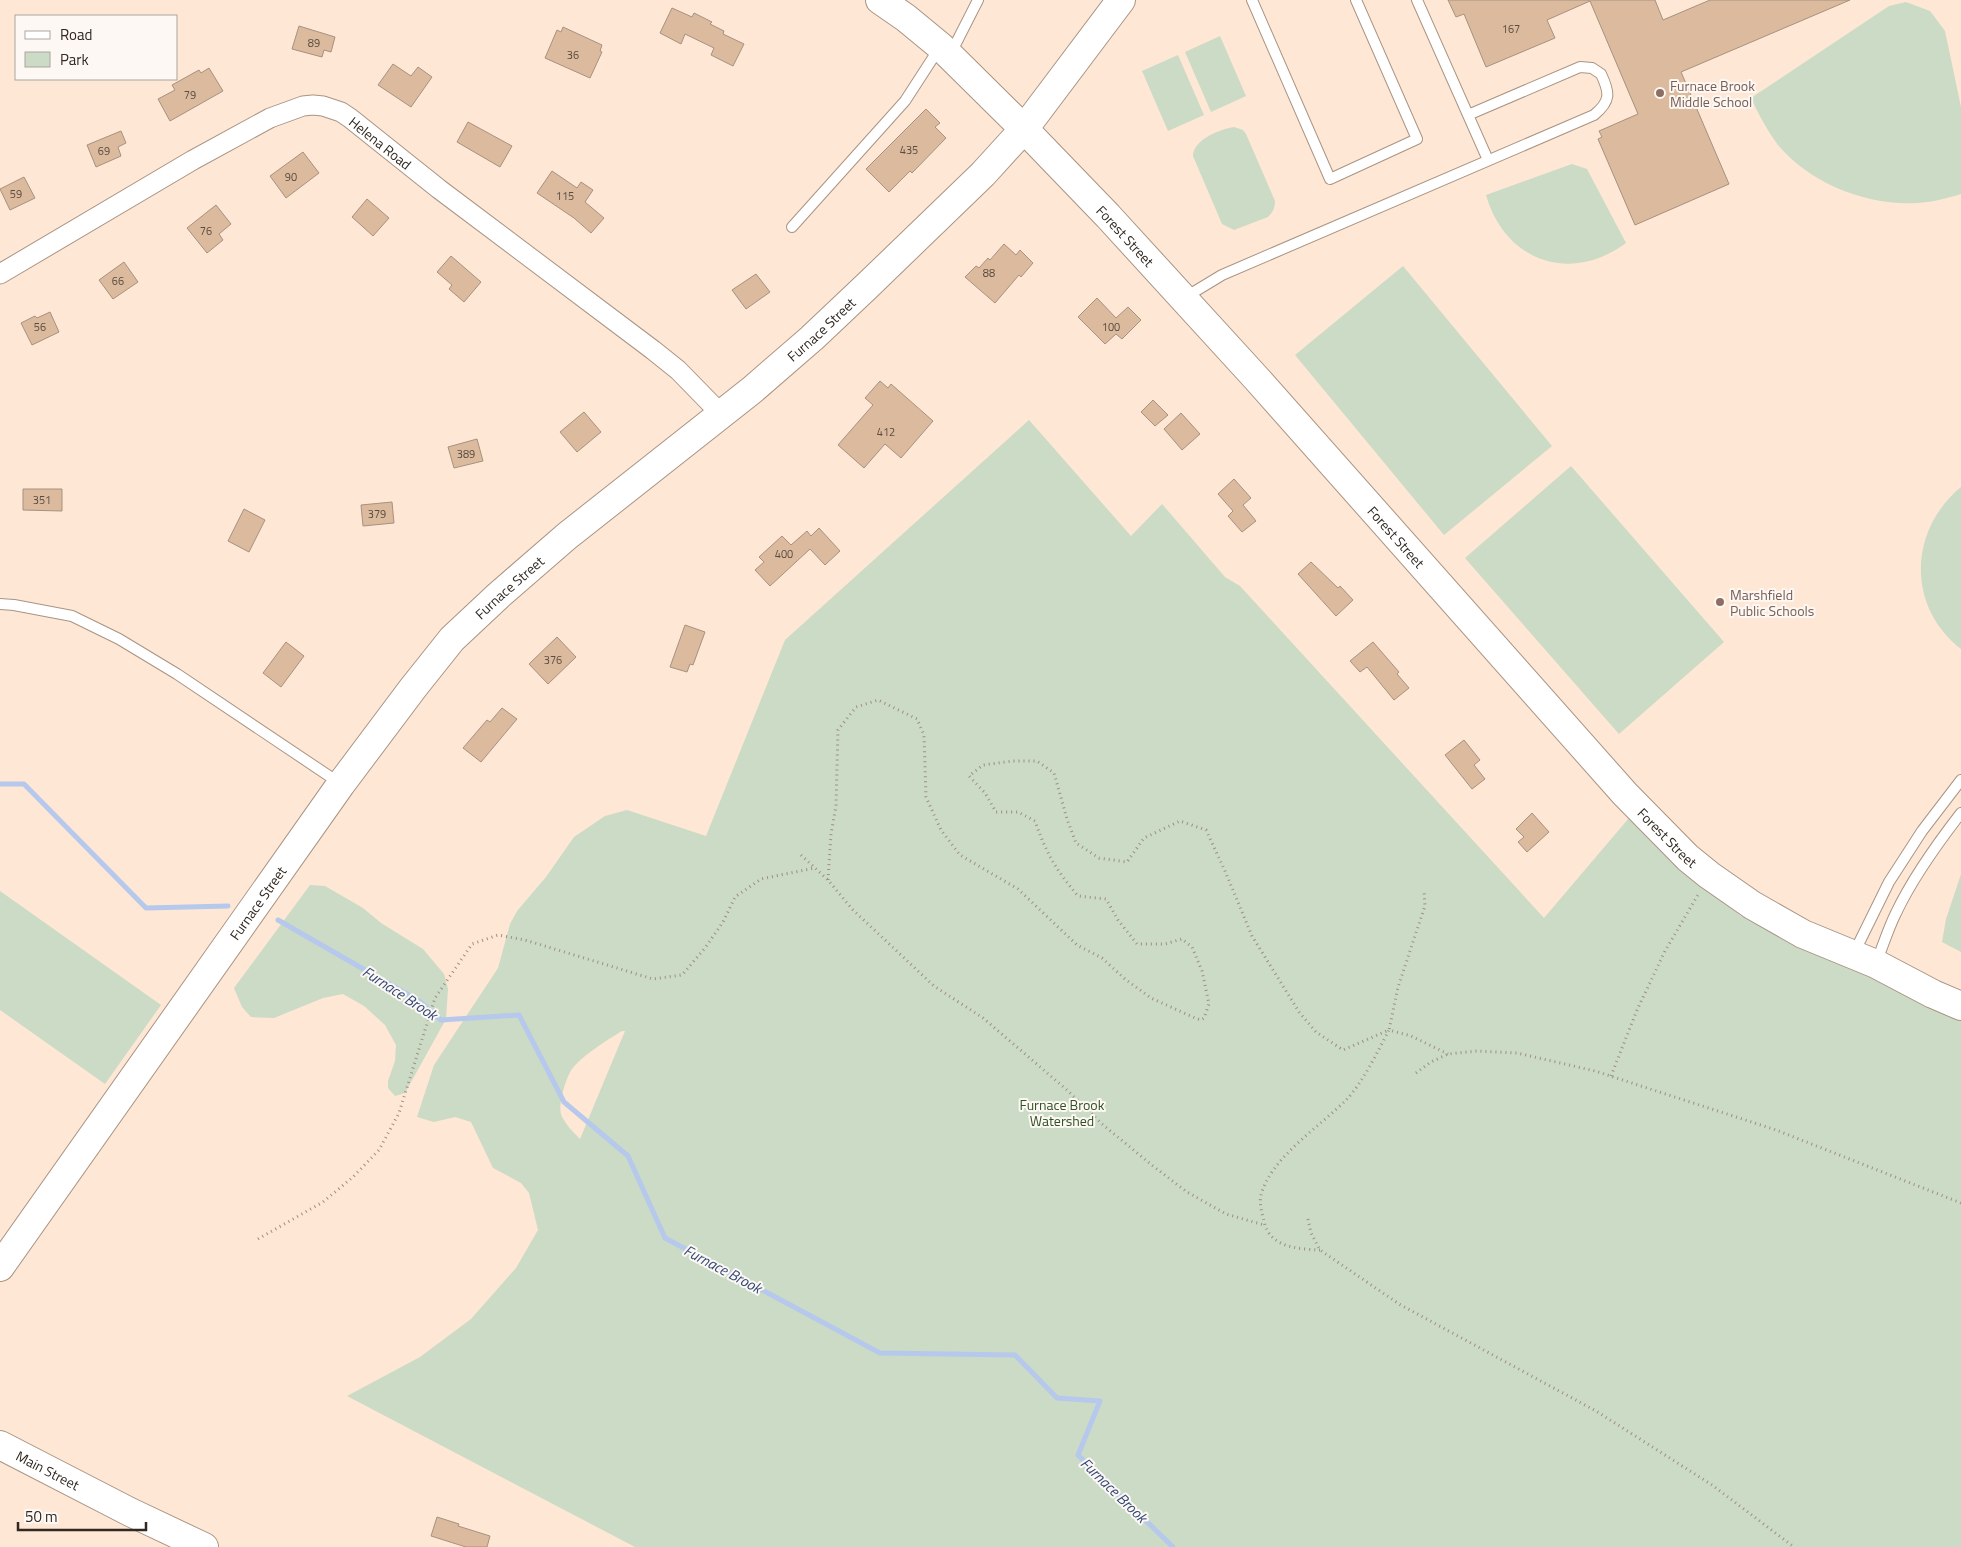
<svg xmlns="http://www.w3.org/2000/svg" width="1961" height="1547" font-family="'Titillium Web',sans-serif">
<rect width="100%" height="100%" fill="#fee7d4"/>
<path fill="#cbdbc6" fill-rule="evenodd" d="M1906,2L1930,11L1945,31L1961,107V194C1950,197 1938,201 1927,202C1875,209 1812,186 1778,145C1767,130 1759,115 1751,98L1889,6Z
M1220,36L1246,96L1211,112L1185,52Z
M1178,55L1204,115L1168,131L1142,71Z
M1234,127L1243,130L1246,134L1275,201C1275,208 1273,212 1268,217L1234,230L1222,224L1193,156C1193,140 1220,129 1234,127Z
M1572,164L1587,169L1626,243C1571,284 1505,262 1486,195Z
M1403,266L1552,446L1444,535L1295,355Z
M1029,420L1131,536L1162,504L1225,577L1240,586L1544,918L1629,818L1666,856L1741,916L1856,971L1961,1016V1547H635L347,1396L420,1357L471,1319L516,1268L538,1230L529,1193L521,1183L493,1168L471,1122L455,1117L434,1122L417,1117L434,1065L498,968L510,924L517,911L546,877L574,837L605,816L627,810L706,836L785,640ZM622,1031H625L580,1139C574,1133 564,1123 561,1114C558,1105 566,1077 572,1069C583,1055 607,1040 622,1031Z
M1571,466L1724,642L1619,734L1465,558Z
M1961,487V649C1906,606 1909,530 1961,487Z
M1961,874V952L1942,942L1946,919Z
M310,885L325,886L363,908L381,923L423,949L444,974L448,989L446,1019L405,1093L395,1096L388,1088V1081L395,1061L396,1045L385,1025L364,1006L343,994L323,998L274,1018L251,1017L242,1007L234,988Z
M0,891L161,1005L105,1084L0,1010Z"/>
<g fill="none" stroke-linecap="round" stroke-linejoin="round">
<path stroke="#b6c8ec" stroke-width="5" d="M0,784H24L146,908L228,906
M278,920L419,1001L441,1020L519,1015L564,1102L628,1156L665,1238L880,1353L1015,1355L1057,1398L1100,1401L1078,1455L1173,1547"/>
</g>
<path fill="#dbba9e" stroke="#a69280" d="M1448,0H1655L1663,20L1710,0H1850L1681,72L1729,184L1635,225L1598,139L1602,137L1599,131L1638,114L1590,1L1547,20L1555,38L1486,67L1464,14L1456,17Z
M672,8L692,17L694,13L712,22L710,24L724,31L723,34L744,44L733,66L711,55L714,48L685,34L681,44L660,33Z
M299,26L335,37L331,52L324,50L322,57L292,49Z
M563,27L602,45L600,51L602,52L590,78L545,58L557,30L561,32Z
M393,64L411,76L418,67L432,77L411,107L378,85Z
M209,68L223,91L170,121L158,99L175,90L172,85L199,70L201,73Z
M926,109L940,123L935,127L946,138L912,173L910,171L889,192L866,169Z
M468,122L512,146L500,167L457,142Z
M121,131L126,143L118,147L121,156L96,167L87,145Z
M303,152L319,173L286,198L270,176Z
M552,171L577,188L581,182L593,190L585,202L604,218L591,233L574,218L537,193Z
M24,177L35,198L10,210L0,189Z
M367,199L389,218L373,236L352,217Z
M216,205L231,224L219,234L223,240L207,253L187,228Z
M1004,244L1016,255L1020,250L1033,263L1021,277L1019,275L995,303L965,277L976,266L979,268L988,258L990,260Z
M451,256L481,282L464,302L449,289L452,285L437,272Z
M124,262L138,282L113,299L99,280Z
M756,274L770,292L746,309L732,290Z
M1097,298L1116,318L1128,307L1141,320L1122,339L1116,334L1105,344L1078,317Z
M50,312L59,332L32,345L21,323L35,316L37,318Z
M880,381L888,388L891,384L933,421L901,458L885,444L864,468L838,445L873,405L865,398Z
M1153,400L1168,415L1155,426L1141,412Z
M584,412L601,432L577,452L560,432Z
M1181,413L1200,434L1182,450L1164,429Z
M477,439L483,461L454,468L448,447Z
M1234,479L1251,498L1243,505L1256,521L1242,532L1228,516L1233,511L1218,494Z
M23,489H62V511L23,510Z
M392,502L394,523L363,526L361,505Z
M244,509L265,520L249,552L228,541Z
M819,528L840,551L825,565L810,549L770,586L755,570L764,562L759,557L782,536L791,545L807,531L811,536Z
M1311,562L1338,588L1340,586L1353,600L1336,616L1298,574Z
M685,625L705,632L693,665L690,664L687,672L670,667Z
M557,637L576,657L548,684L529,664Z
M286,642L304,656L281,687L263,673Z
M1373,642L1399,672L1397,674L1409,688L1394,700L1367,667L1360,672L1350,661Z
M502,708L517,719L481,762L463,748L487,720L490,722Z
M1464,740L1480,760L1474,765L1485,779L1472,789L1445,755Z
M1532,813L1549,832L1527,852L1518,842L1524,837L1516,829Z
M437,1517L459,1524L458,1526L490,1536L487,1547H466L431,1536Z"/>
<g fill="none" stroke-linecap="round" stroke-linejoin="round">
<g stroke="#a99483" stroke-width="12">
<path id="lane" d="M1252,0L1330,179L1417,139L1356,0
M1417,0L1488,160
M950,55L978,0
M792,227L905,101L940,47
M1184,298L1222,275L1594,115C1611,101 1610,93 1601,74L1592,68L1580,67L1468,115
M0,604L14,605L72,616L119,639L177,674L341,784
M1854,953L1889,882L1922,831L1961,780
M1876,963C1883,946 1888,929 1896,913C1913,877 1937,844 1961,813"/>
</g>
<g stroke="#a99483" stroke-width="21">
<g id="street">
<path id="s1" d="M0,274L193,160L270,118L303,106L313,105L323,106L341,112L350,118L439,189L653,350L678,370L721,414"/>
</g>
</g>
<g stroke="#a99483" stroke-width="30">
<g id="secondary">
<path id="s2" d="M880,0L906,18L940,46L1024,129L1108,216L1257,379L1625,794L1688,858L1709,875L1752,905L1803,934L1876,964L1933,994L1961,1006"/>
<path id="s3" d="M0,1267L341,784L413,688L452,639L499,595L567,536L752,390L812,338L867,286L983,174L1024,129L1121,0"/>
</g>
</g>
<g stroke="#a99483" stroke-width="30">
<g id="primary">
<path id="s4" d="M0,1445L130,1512L204,1547"/>
</g>
</g>
<path stroke="#9f8f82" stroke-width="3" stroke-dasharray="1 4" stroke-linecap="butt" d="M801,855L828,880L852,909L934,986L983,1018L1067,1090L1102,1124L1153,1166L1187,1192L1226,1214L1264,1225
M828,880L831,834L836,806L838,730L856,707L878,700L917,719L924,735L926,797L941,830L960,855L1018,889L1077,945L1102,958L1125,979L1151,998L1195,1018L1201,1020L1204,1018L1209,1004L1202,971L1192,947L1182,939L1165,944H1137L1118,920L1106,899L1078,896C1056,870 1046,853 1035,821L1018,812H996L985,793L969,776L983,765L1013,761H1037L1054,773L1067,819L1076,843L1099,858L1127,862L1144,838L1180,821L1206,830L1225,871L1252,936L1299,1012L1316,1032L1343,1050L1389,1030L1398,987L1425,906L1424,891
M1416,1073L1431,1062L1448,1054L1477,1051L1517,1053L1595,1071L1776,1130L1961,1203
M1611,1076L1637,1010L1665,951L1699,893
M1308,1219L1311,1233L1320,1250L1399,1304L1596,1411L1712,1485L1794,1547
M258,1239L323,1202L353,1177L379,1150L399,1113L435,998L472,944L498,935L525,940L653,979L682,975L705,948L723,922L735,897L761,879L815,868
M1320,1250C1299,1249 1269,1248 1264,1221C1262,1213 1259,1203 1261,1195C1271,1157 1321,1126 1347,1099C1363,1082 1378,1051 1389,1030L1411,1036L1448,1054"/>
<use href="#lane" stroke="#fff" stroke-width="10"/>
<use href="#street" stroke="#fff" stroke-width="19"/>
<use href="#secondary" stroke="#fff" stroke-width="28"/>
<use href="#primary" stroke="#fff" stroke-width="28"/>
</g>
<g fill="#8d6e63" stroke="#fdf8f4" stroke-width="2">
<circle cx="1660" cy="93" r="5"/>
<circle cx="1720" cy="602" r="5"/>
</g>
<g text-anchor="middle" dominant-baseline="central" stroke-width="4" stroke-linejoin="round" paint-order="stroke">
<g font-size="11" fill="#5b4c40">
<text x="1511" y="29">167</text>
<text x="314" y="43">89</text>
<text x="573" y="55">36</text>
<text x="190" y="95">79</text>
<text x="909" y="150">435</text>
<text x="104" y="151">69</text>
<text x="291" y="177">90</text>
<text x="16" y="194">59</text>
<text x="565" y="196">115</text>
<text x="206" y="231">76</text>
<text x="989" y="273">88</text>
<text x="118" y="281">66</text>
<text x="40" y="327">56</text>
<text x="1111" y="327">100</text>
<text x="886" y="432">412</text>
<text x="466" y="454">389</text>
<text x="42" y="500">351</text>
<text x="377" y="514">379</text>
<text x="784" y="554">400</text>
<text x="553" y="660">376</text>
</g>
<g font-size="14" fill="#785e54" stroke="#fdf8f4" text-anchor="start">
<text x="1670" y="85">Furnace Brook<tspan x="1670" dy="16">Middle School</tspan></text>
<text x="1730" y="594">Marshfield<tspan x="1730" dy="16">Public Schools</tspan></text>
</g>
<g font-size="14" fill="#302821" stroke="#fdf8f4">
<text stroke="none"><textPath href="#s1" startOffset="436">Helena Road</textPath></text>
<text stroke="none"><textPath href="#s2" startOffset="341">Forest Street</textPath></text>
<text stroke="none"><textPath href="#s3" startOffset="1256">Furnace Street</textPath></text>
<text stroke="none"><textPath href="#s2" startOffset="746">Forest Street</textPath></text>
<text stroke="none"><textPath href="#s3" startOffset="851">Furnace Street</textPath></text>
<text stroke="none"><textPath href="#s2" startOffset="1151">Forest Street</textPath></text>
<text stroke="none"><textPath href="#s3" startOffset="446">Furnace Street</textPath></text>
<text stroke="none"><textPath href="#s4" startOffset="54">Main Street</textPath></text>
</g>
<g font-size="14" fill="#305223" stroke="#fdf8f4">
<text x="1062" y="1104">Furnace Brook<tspan x="1062" dy="16">Watershed</tspan></text>
</g>
<g font-size="15" font-style="italic" fill="#324877" stroke="#fdf8f4">
<text transform="translate(400 993) rotate(33)">Furnace Brook</text>
<text transform="translate(723 1269) rotate(28)">Furnace Brook</text>
<text transform="translate(1114 1490) rotate(44)">Furnace Brook</text>
</g>
</g>
<rect x="15" y="15" width="162" height="65" fill="#fdf8f4" stroke="#aba5a0"/>
<rect x="25" y="31" width="25" height="8" fill="#ffffff" stroke="#aba5a0"/>
<text x="60" y="40" font-size="15" fill="#302821">Road</text>
<rect x="25" y="52" width="25" height="15" fill="#cbdbc6" stroke="#aba5a0"/>
<text x="60" y="65" font-size="15" fill="#302821">Park</text>
<path d="M18 1522v8h128v-8" fill="none" stroke="#302821" stroke-width="2.5"/>
<text x="25" y="1522" font-size="15" fill="#302821" stroke="#fdf8f4" stroke-width="4" paint-order="stroke">50 m</text>
</svg>
